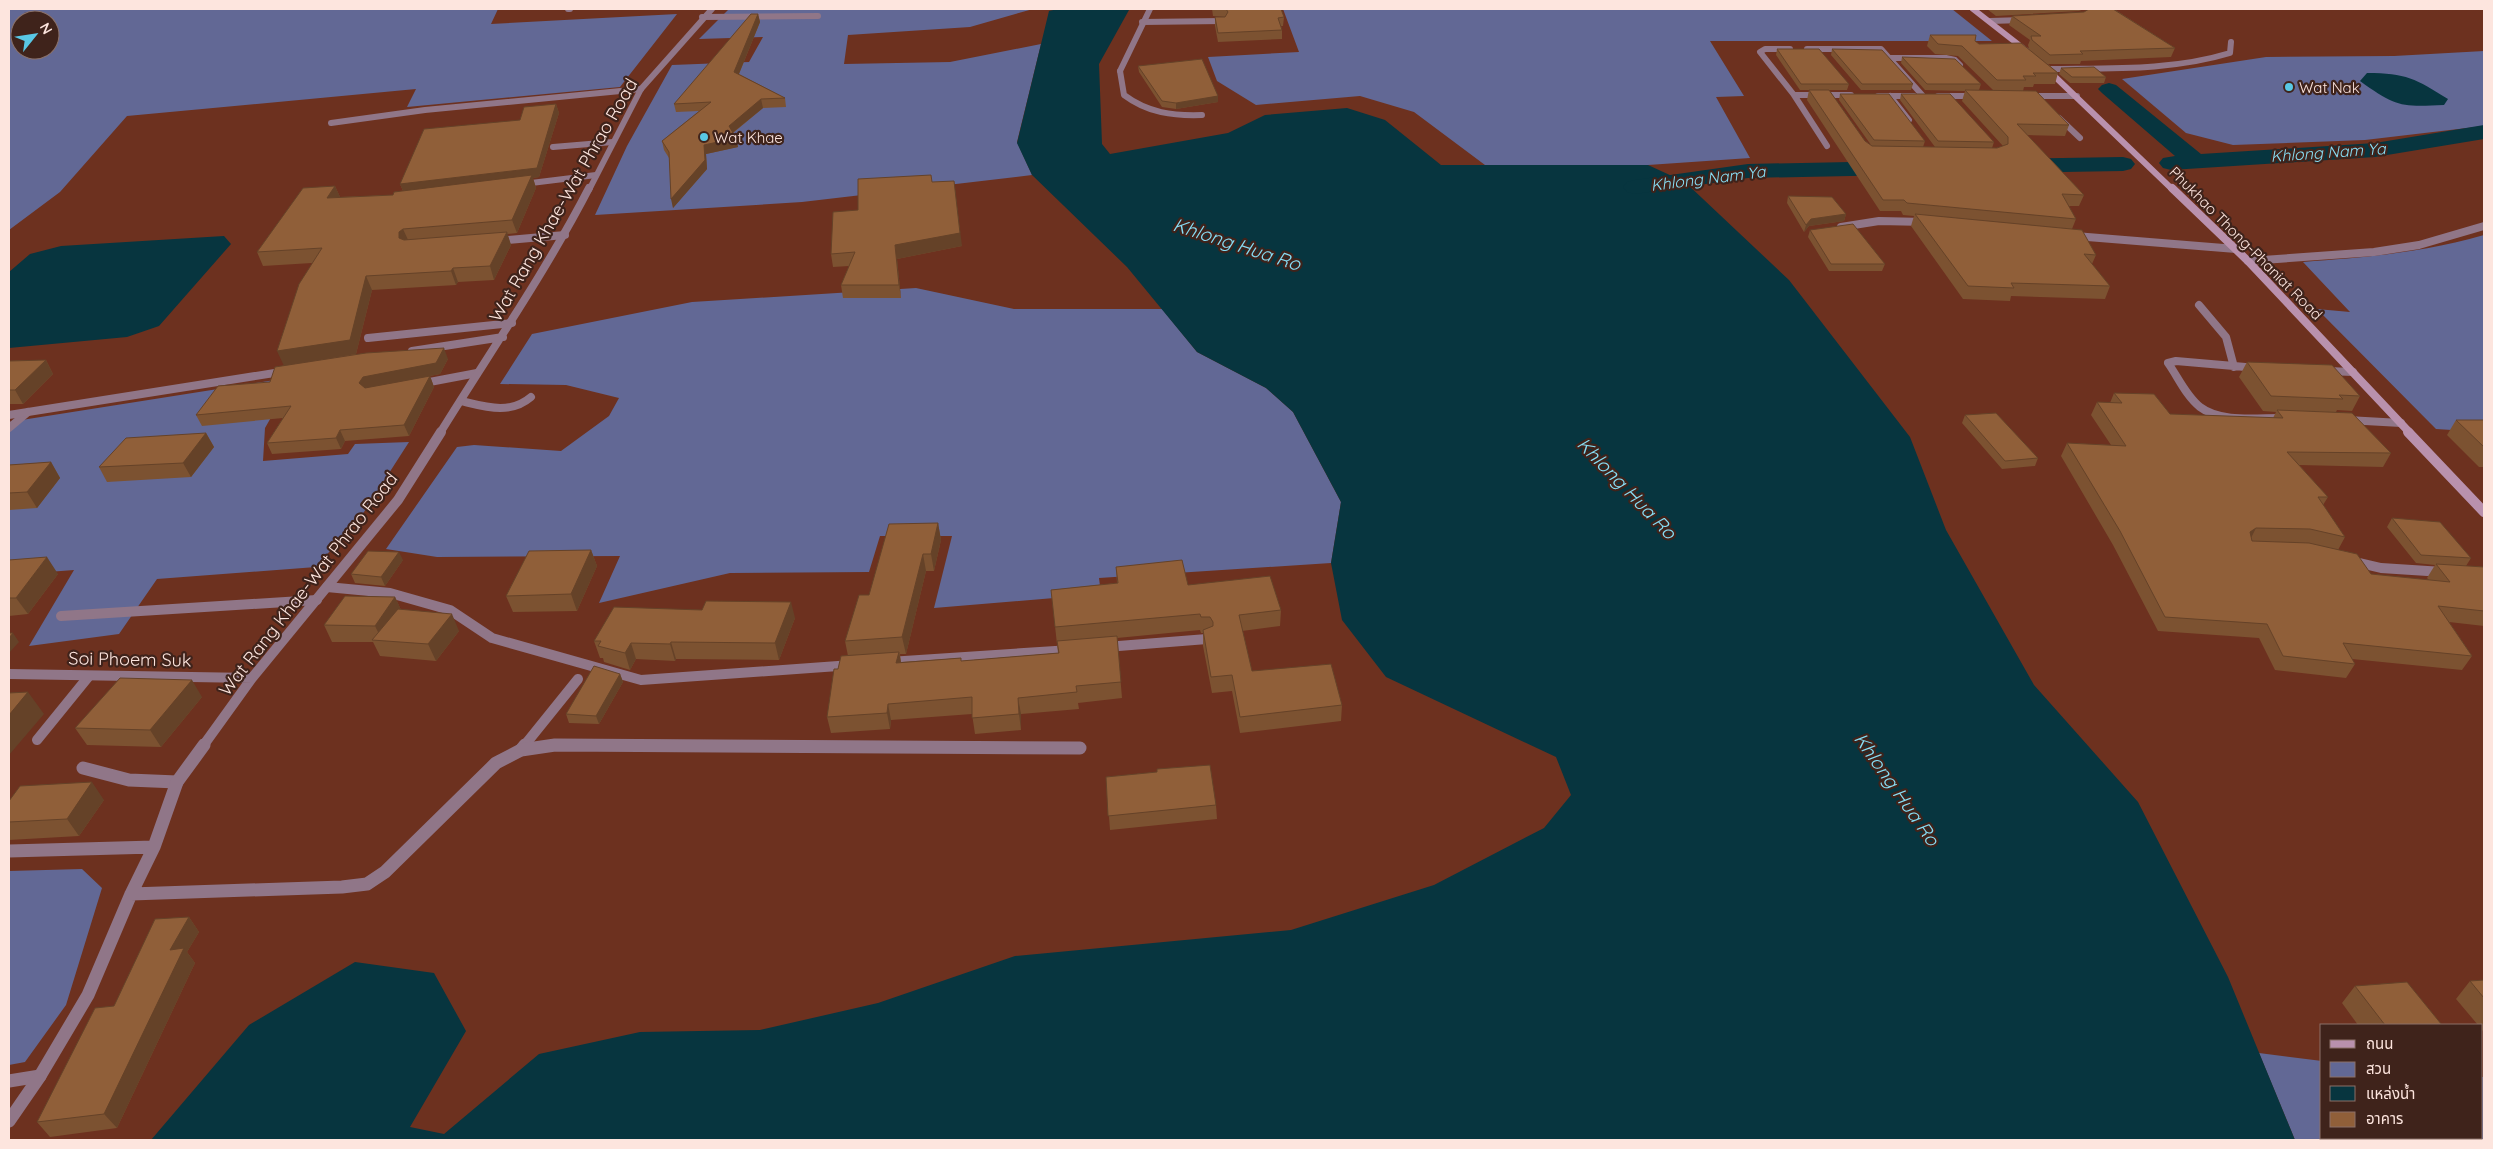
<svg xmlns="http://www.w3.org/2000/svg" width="2493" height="1149" font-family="Quicksand,'Noto Sans Thai',sans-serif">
<rect width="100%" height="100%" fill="#6d311f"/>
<path fill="#626895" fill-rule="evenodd" d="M9,9H498L491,24L677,14L620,87L407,107L416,89L127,116L60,192L9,230ZM20,20H50V50H20Z
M737,9H1033L970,27L848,35L844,64L950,62L1041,44L1017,142L1032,175L802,202L595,215L627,146L672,65L749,62L763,37L699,39L728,10Z
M1283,9H1952L1992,41H1710L1744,96L1716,97L1750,158L1648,165H1485L1414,112L1360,96L1256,105L1217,81L1208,57L1299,52Z
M2484,51V126L2365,140L2233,145L2186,133L2122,79L2266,57L2394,56Z
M2484,235V432L2436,429L2317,309L2350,312L2303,262C2368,257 2421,253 2484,235Z
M916,288L1014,309H1162L1197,352L1266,388L1293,412L1341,502L1331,563L1099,578L1101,594L934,608L952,536H880L869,572L730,573L599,603L620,556L437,557L386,549L457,447L474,445L561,451L609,416L619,398L566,385L500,384L532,334L692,302Z
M294,377L265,428L263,461L348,454L355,444L409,442L364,512L316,567L157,579L119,634L29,646L74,570L9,575V422Z
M82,869L102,888L66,1005L25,1062L9,1065V871Z
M2259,1053L2322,1061V1138H2482V1077H2484V1140H2295Z"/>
<path fill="#07353f" d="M1058,9L1129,10L1099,64L1102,144L1110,154L1228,133L1265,115L1347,108L1385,120L1441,165H1648L1685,182L1789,280L1910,437L1946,530L2034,685L2138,802L2228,977L2295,1140H151L249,1025L355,962L434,973L466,1031L410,1127L444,1134L539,1054L640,1032L760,1030L878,1003L1015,956L1291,930L1434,885L1544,828L1571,795L1556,757L1386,677L1342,620L1331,563L1341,502L1293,412L1266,388L1197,352L1127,267L1032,175L1017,143L1049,11Z
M2367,73C2406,73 2416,79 2448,99L2444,105C2401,107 2396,107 2360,81Z
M224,236L231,244L159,326L127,337L9,348V272L30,254L61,246Z"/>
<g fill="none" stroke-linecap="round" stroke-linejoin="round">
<path fill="#07353f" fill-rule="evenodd" d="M2109,83L2116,85L2201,154L2375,143L2484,125V139L2375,157L2171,170L2163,168L2159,163L2163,158L2175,156L2102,93L2098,89L2102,85Z
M2123,157L2131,159L2135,164L2131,169L2123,171L2009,173L2001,171L1997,166L2001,161L2009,159Z
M1899,161L1907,163L1911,168L1907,173L1899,175L1748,178L1635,194L1627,192L1623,187L1627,182L1635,180L1748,164Z"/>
<path stroke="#907688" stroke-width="6" d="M568,9H570
M702,17L818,16
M1990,21L2023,20
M1142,22L1223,21
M1790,49H1765L1760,52L1794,95L1827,146
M1807,49H1881L1923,96
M1890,58H1946L1955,60L1960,65
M2048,69C2109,68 2171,71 2230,53L2231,42
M1120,71L1124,95C1148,113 1173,116 1202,115
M1794,95H1851
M1878,96H1914
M1890,96L1909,120
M1938,96H1976
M2028,96H2077
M2059,118L2080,138
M331,123L425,110L641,89
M553,147L613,142
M523,184L596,175"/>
<path stroke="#907688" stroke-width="8" d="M497,241L565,235
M2199,305L2226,337L2234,367
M368,338L512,323
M2257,368L2176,361L2168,363C2178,377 2186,396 2200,407C2222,424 2261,417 2287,418
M2327,371L2353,372
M419,384L477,373
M461,401C486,407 510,415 531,397
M2347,420L2401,423
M9,428L28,412"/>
<path stroke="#907688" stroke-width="10" d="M2351,561L2381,568L2443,572
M327,587L390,593L450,610L492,638L641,680L852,665
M61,616L317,600
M1106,647L1207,639
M889,662L1071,650
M37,740L89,676
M524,746L578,679"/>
<path stroke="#907688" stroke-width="13" d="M521,750L525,745
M83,768L129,780L177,782
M9,1081L40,1076"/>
<path stroke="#907688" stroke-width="6" d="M1120,71L1150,9
M589,190L641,89L712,9"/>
<path stroke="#907688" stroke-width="8" d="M1841,227L1879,221L1926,222
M2075,236L2236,249
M2248,261L2374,252L2419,245L2484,226
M412,351L503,337
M9,415L287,371
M440,433C490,352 545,273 589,188"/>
<path stroke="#907688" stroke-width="10" d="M9,674L252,678
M203,746L252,678L398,500L441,432
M547,746H748"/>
<path stroke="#907688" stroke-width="13" d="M9,851L154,847
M131,894L342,887L367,884L385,872L496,763L521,750L555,745L1080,748
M9,1121L40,1076L88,995L131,894L154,847L177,782L204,745"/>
<path stroke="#b991ad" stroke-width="6" d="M1973,9L2028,52
M2048,70L2173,190"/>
<path stroke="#b991ad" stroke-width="8" d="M2172,188L2248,261L2410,433"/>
<path stroke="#b991ad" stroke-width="10" d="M2408,432L2484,512"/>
</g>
<path fill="#7c5231" d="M1212,9H1281L1284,17L1283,26H1281L1282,30V39L1218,42L1215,26V17H1225L1213,16Z
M1987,9H2084L2079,11L1996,16Z
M2089,9H2119H2114L2175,48L2171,57L2081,61L2080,64H2048L2058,73L2055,84H2034L2033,87H2024L2023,91L2069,125L2065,136L2027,135L2084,195L2079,206H2068L2076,219L2072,229L2096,255L2092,264L2110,286L2105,299L2011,296L2010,301L1963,299L1911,226L1914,216L1903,215L1901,211H1880L1807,100L1809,90H1800L1776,55L1777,49L1849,84L1847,90H1829L1865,141L1871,145L1839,100L1840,94L1925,141L1923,147H1935L1900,100L1901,94L1994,142L1992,148H1997L2003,146L1962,101L1965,91L1925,90L1901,63L1902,57L1981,84L1979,90H1993L1958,56L1935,54L1927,46L1930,35L1975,41L1979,44L2029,49L2028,45L2030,40L2009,25L2012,16L2084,12Z
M758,14L760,22L739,74L785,98L786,107L763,108L733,133L736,138L738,147L706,154L707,169L673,208L669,158L664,150L662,141L699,111L676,112L674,104Z
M1832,49L1913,84L1911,90H1861L1831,55Z
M1138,66L1218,102L1176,109L1162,107L1139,72Z
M2061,68L2106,77L2104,83H2070L2059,74Z
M556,104L559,113L539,177L533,178L536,188L517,233L507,234L511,245L494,280L458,282L456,285L372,290L356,354L448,359L440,374L430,376L434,387L409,436L345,441L341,449L272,454L267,443L283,418L202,426L196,415L270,382L284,366L312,263L263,266L257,252L335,186L340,197L393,195L403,191L400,184L520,120Z
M932,182L962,246L897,259L901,298H843L841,285L849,266L833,267L831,254L858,210Z
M1788,196L1846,214L1844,221L1809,226L1804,232L1787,203Z
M1810,230L1885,264L1882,271H1829L1808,237Z
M46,360L53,374L23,404H9V361Z
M2247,362L2360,396L2352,411L2337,410L2336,412L2391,453L2383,467L2299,465L2328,497L2323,505L2345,537L2338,550L2371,574L2429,580L2427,578L2435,565L2416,563L2387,527L2392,518L2471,558L2466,566L2484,567V626L2449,622L2472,656L2462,670L2352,659L2355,664L2346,678L2275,670L2259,638L2158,631L2113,545L2061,456L2067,443L2111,445L2091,415L2097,402L2110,403L2114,393L2170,414L2273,418L2276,412L2263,411L2239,377Z
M1965,415L2038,458L2035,466L2002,469L1962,423Z
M2456,420H2484V467H2479L2447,435Z
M206,433L214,447L191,477L107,482L99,467Z
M51,462L60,478L37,508L9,510V465Z
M938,523L941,540L934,571H926L906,654H900L901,662L961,658V661L1058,653L1051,590L1117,583L1116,567L1281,610L1280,626L1242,631L1252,671L1342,705L1341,721L1240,733L1232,691L1212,693L1203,646V633H1201L1200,630L1117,638L1122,698L1078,703L1079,709L1021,714V730L975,734L972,714L891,720L890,729L831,733L827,717L838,669L848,656L845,641L869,595Z
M591,550L597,566L577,611L513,612L506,596Z
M9,560L58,574L28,614L9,616Z
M403,560L385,586L355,583L351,574Z
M395,597L401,610L459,631L436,661L380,656L373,642H332L324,625Z
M795,618L779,660L676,659L675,661L636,659L630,670L604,662L603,658H600L594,641Z
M620,674L623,682L599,724L569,723L566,714Z
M202,697L161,747L87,745L75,728Z
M1157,772L1216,805L1217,819L1110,830L1106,777Z
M104,800L79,836L9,840V822Z
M189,917L199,932L187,952L195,963L117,1128L50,1137L37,1122L114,1006Z
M2484,980V1033L2482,1030V1025H2478L2456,999L2470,981Z
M2355,986L2442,1025H2358L2342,1003Z"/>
<path fill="#654228" d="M758,14L760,22L736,81L734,72Z
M1218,96V102L1176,109V103Z
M761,99L763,108L731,134L729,126Z
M556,104L559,113L539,177L533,178L536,188L517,233L512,220L404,193L400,184Z
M736,138L738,147L706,154L707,169L673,208L671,199L704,145Z
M954,181L962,246L897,259L901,298L899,285L895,245Z
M335,186L341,199L327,198Z
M1846,214L1844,221L1809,226L1804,232L1806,225L1811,219Z
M403,229L409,242L399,238V232Z
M507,232L511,245L494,280L490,266Z
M453,268L458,282L456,285L451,271Z
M366,276L372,290L356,354L284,366L277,351Z
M444,348L448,359L440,374L430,376L434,387L409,436L404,425L359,383L363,377Z
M46,360L53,374L23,404L15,390Z
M340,430L345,441L341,449L336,438Z
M206,433L214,447L191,477L183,463Z
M51,462L60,478L37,508L27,492Z
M938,523L941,540L934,571L931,554Z
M2256,528L2249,542L2250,532Z
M591,550L597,566L577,611L571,594Z
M399,552L403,560L385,586L381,577Z
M923,554L926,571L906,654L902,637Z
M47,557L58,574L28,614L16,598Z
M395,597L403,614L382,640L375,626Z
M791,602L795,618L779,660L775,643Z
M452,614L459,631L436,661L428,644Z
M13,633L19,642L9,653V638Z
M671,642L676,659L675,661L670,644Z
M631,643L636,659L630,670L625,653Z
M899,652L902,668L896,663Z
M620,674L623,682L599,724L596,716Z
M192,680L202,697L161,747L150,730Z
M28,692L44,714L9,755V715Z
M1018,698L1021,714V730L1019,714Z
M888,704L891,720L890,729L887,713Z
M92,782L104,800L79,836L67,819Z
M189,917L199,932L187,952L195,963L117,1128L104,1114L170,950Z"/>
<path fill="#905f39" stroke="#654228" d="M1226,9H1281L1284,17L1278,18L1282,30L1218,33L1215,17H1225L1228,12Z
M2089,9H2113L2175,48L2080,51L2083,54L2050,55L2032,40L2031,36H2041L2012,16L2084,12Z
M751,14H758L734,72L785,98L761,99L729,126L736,138L704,145L705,160L671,199L669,152L662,141L711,102L674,104Z
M1930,35H1976L1975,41L1979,44L2021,43L2058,73H2033L2036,76H2023L2026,80H1997L1962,46L1938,44Z
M1777,49H1819L1849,84H1801Z
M1832,49L1882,50L1913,84H1862Z
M1902,57L1955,59L1981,84H1927Z
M1202,59L1218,96L1176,103L1162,101L1138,66Z
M2094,67L2106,77H2072L2061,68Z
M1809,90H1829L1865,141L1872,146L1997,148L2008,144V137L1965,90L2036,91L2069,125L2017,124L2084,195L2062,194L2076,219L1907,203L1904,200H1883Z
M1840,94H1889L1925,141L1874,140Z
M1901,94H1950L1994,142L1938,141Z
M556,104L537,168L400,184L424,129L520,120L524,107Z
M532,175L512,220L403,229L399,232V238L404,240L507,232L490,266L453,268L451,271L366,276L350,340L277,351L299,284L322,248L257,252L303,188L335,186L327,198L393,195L394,192Z
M931,175L932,182L954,181L960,233L895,245L899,285H841L855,252L831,254L833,212L858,210V179Z
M1788,196L1832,197L1846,214L1811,219L1806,225Z
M1915,214L2082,230L2096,255L2084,254L2110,286L2011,283L2014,288L1968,286Z
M1853,224L1885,264H1831L1810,230Z
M444,348L436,363L363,377L359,383L365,388L430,376L404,425L340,430L336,438L267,443L291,406L196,415L218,386L270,382L275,367L366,353Z
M46,360L15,390H9V361Z
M2247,362L2332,365L2360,396L2339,395L2343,399L2271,396Z
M2114,393L2154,394L2170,414L2283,418L2277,410L2352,413L2391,453L2287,452L2328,497H2318L2345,537L2310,529L2256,528L2250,532L2252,541L2309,543L2357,554L2371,574L2450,582L2436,564L2484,567V611L2438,606L2472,656L2343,643L2355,664L2283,656L2267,624L2165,617L2120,531L2067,443L2126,446L2097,402L2122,403Z
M1996,413L2038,458L2005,461L1965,415Z
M2456,420H2484V447Z
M206,433L183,463L99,467L126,438Z
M51,462L27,492L9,493V465Z
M2392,518L2440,522L2471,558L2421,555Z
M938,523L931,554H923L902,637L845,641L859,595H869L889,524Z
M591,550L571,594L506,596L529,551Z
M368,551L399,552L381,577L351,574Z
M47,557L16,598H9V560Z
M1182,560L1188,585L1270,576L1281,610L1239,615L1252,671L1331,664L1342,705L1240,717L1232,675L1211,677L1203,630L1213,626V622L1210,617H1201L1200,614L1055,627L1051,590L1118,583L1116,567Z
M345,596L395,597L375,626L324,625Z
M706,601L791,602L775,643L671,642L670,644L631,643L625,653L598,646L601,641H594L614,607L702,610Z
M398,609L452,614L428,644L372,640Z
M9,633H13L9,638Z
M1117,636L1121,682L1076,686L1077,692L1018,698L1019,714L972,718V697L888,704L887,713L827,717L834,669H838L841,656L899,652L896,663L961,658V661L1059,653L1057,641Z
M594,666L620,674L596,716L566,714Z
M120,678L192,680L150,730L75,728Z
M28,692L9,715V693Z
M1210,765L1216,805L1108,816L1106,777L1157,772V769Z
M92,782L67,819L9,822V801L20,786Z
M189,917L170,950L184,948L104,1114L37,1122L95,1008L114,1006L155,919Z
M2484,980V998L2470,981Z
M2407,982L2442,1025H2385L2355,986Z"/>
<g fill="#59c8e5" stroke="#3f231b" stroke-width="2">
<circle cx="2289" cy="87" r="5"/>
<circle cx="704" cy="137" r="5"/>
</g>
<g text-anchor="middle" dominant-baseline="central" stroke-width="4.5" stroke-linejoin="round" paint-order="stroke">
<g font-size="15" fill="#fde5de" stroke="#3f231b" text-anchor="start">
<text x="2299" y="87">Wat Nak</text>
<text x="714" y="137">Wat Khae</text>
</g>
<g font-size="15" fill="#fde5de" stroke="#3f231b">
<text transform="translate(2246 243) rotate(45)">Phukhao Thong-Phaniat Road</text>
</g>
<g font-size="16" font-style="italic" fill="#88e0f7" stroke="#3f231b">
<text transform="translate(2328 152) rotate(-4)">Khlong Nam Ya</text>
<text transform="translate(1708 178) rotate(-7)">Khlong Nam Ya</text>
</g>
<g font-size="18" fill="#fde5de" stroke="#3f231b">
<text transform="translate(563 200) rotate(-60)">Wat Rang Khae-Wat Phrao Road</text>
<text transform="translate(308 584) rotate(-52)">Wat Rang Khae-Wat Phrao Road</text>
<text transform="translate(130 659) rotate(1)">Soi Phoem Suk</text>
</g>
<g font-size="19" font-style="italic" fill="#88e0f7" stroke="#3f231b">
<text transform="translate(1237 244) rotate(18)">Khlong Hua Ro</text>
<text transform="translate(1627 488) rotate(46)">Khlong Hua Ro</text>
<text transform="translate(1897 789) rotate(55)">Khlong Hua Ro</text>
</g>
</g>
<rect width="2493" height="1149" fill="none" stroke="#fde5de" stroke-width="20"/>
<rect x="2320" y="1024" width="162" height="115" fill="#3f231b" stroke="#8b7169"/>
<rect x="2330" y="1040" width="25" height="8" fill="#b991ad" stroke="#8b7169"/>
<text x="2366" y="1049" font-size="15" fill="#fde5de">ถนน</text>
<rect x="2330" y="1062" width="25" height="15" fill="#626895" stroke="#8b7169"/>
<text x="2366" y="1074" font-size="15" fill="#fde5de">สวน</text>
<rect x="2330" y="1086" width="25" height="15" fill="#07353f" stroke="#8b7169"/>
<text x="2366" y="1099" font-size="15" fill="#fde5de">แหล่งน้ำ</text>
<rect x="2330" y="1112" width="25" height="15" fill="#905f39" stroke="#8b7169"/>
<text x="2366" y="1124" font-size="15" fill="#fde5de">อาคาร</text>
<g transform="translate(35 35) rotate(60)"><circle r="24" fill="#3f231b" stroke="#8b7169"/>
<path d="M0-4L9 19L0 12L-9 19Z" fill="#59c8e5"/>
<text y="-8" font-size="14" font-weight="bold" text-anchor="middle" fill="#fde5de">N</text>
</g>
</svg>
